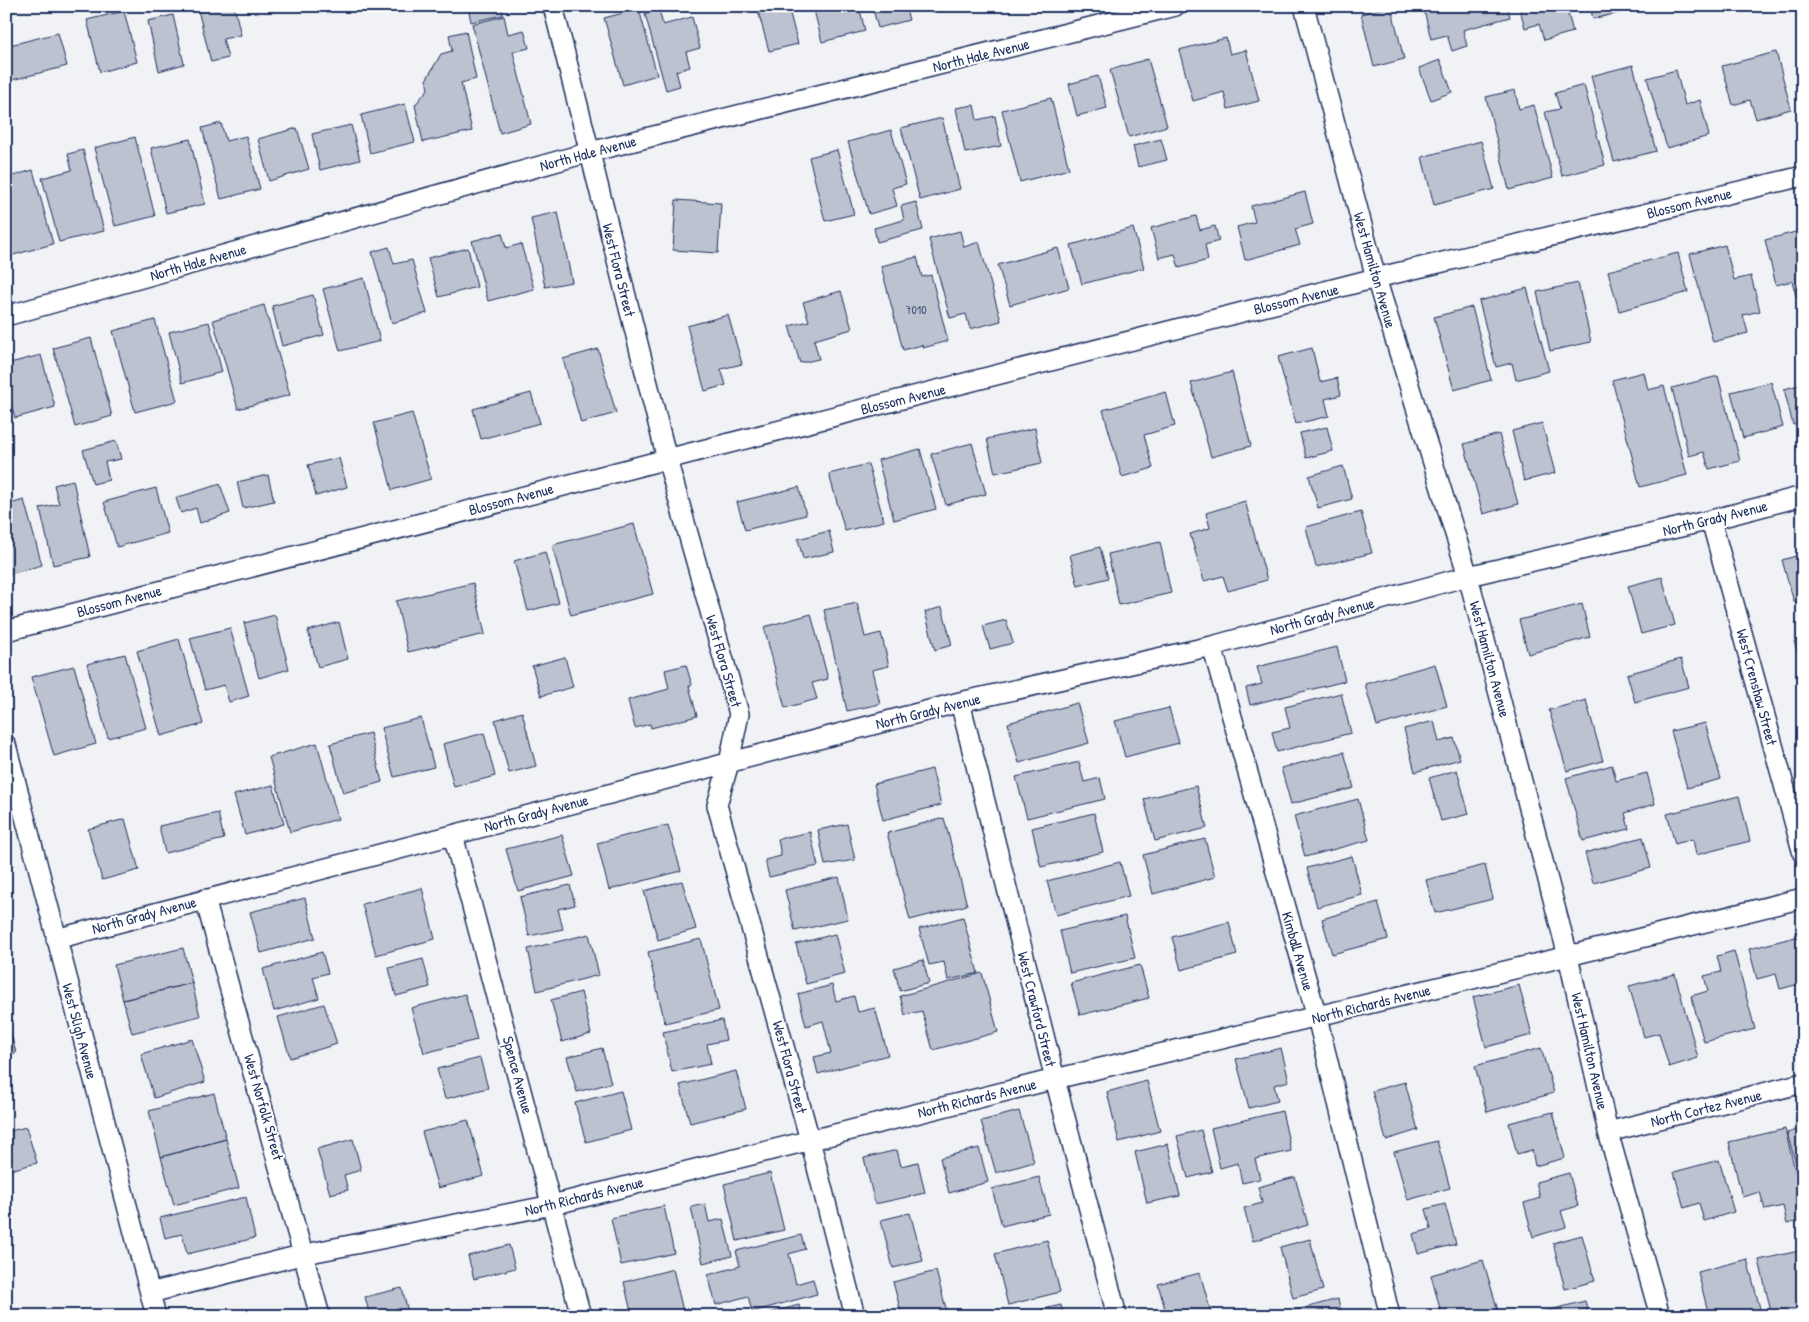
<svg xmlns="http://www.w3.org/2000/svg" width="1809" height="1322" font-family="'Patrick Hand',sans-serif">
<rect width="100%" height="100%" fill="#f1f2f5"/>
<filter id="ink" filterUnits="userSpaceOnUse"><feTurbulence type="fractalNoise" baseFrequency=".02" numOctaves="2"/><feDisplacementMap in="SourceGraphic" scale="10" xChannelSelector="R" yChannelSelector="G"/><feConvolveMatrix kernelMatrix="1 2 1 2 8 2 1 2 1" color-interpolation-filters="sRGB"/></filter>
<g filter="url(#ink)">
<path fill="#bcc2d0" stroke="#1b2f5e" d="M197,6H234L241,35L223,39L228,58L211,62Z
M468,6H502L503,15L471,22Z
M761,6H788L798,44L769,51L757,7Z
M813,6H859L865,31L822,42Z
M872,6H905L909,20L878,28Z
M1391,6L1404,59L1374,67L1361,14Z
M1423,6H1507L1510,17L1463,30L1467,46L1452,51L1447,35L1431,39Z
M1519,6H1566L1573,32L1544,40L1539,24L1525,28Z
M1590,6H1648L1593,19Z
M639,9L657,75L623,85L604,18Z
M659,10L663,25L692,17L700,48L686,52L690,67L676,71L680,86L666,90L645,14Z
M124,11L137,62L100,72L87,20Z
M173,15L184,64L159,71L148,21Z
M504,16L508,34L524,30L529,48L513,52L531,124L500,133L472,24Z
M466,31L476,79L461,83L472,131L423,142L415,105L428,89L426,80L441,54L452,51L449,35Z
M58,33L67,66L8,81L6,72V46Z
M1226,38L1230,54L1246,50L1259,101L1228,109L1224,92L1193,101L1179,50Z
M1776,52L1791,109L1756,119L1750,100L1733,105L1722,66Z
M1148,59L1167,126L1129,137L1110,70Z
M1440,60L1452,92L1431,100L1419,68Z
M1633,65L1656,151L1614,162L1591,76Z
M1676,70L1685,105L1700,100L1709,136L1667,148L1647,78Z
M1098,76L1107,108L1077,116L1069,84Z
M1584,85L1605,165L1562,176L1545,112L1560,109L1555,93Z
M1515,90L1519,109L1534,105L1553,178L1509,190L1486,97Z
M1051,98L1069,169L1020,182L1002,110Z
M405,104L415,142L370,153L361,115Z
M974,105L977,120L995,116L1001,146L965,153L956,108Z
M942,118L960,189L920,200L901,128Z
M221,123L226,141L246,136L260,189L221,199L202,128Z
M351,125L360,160L320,170L312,134Z
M297,128L309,169L269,181L258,139Z
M891,130L906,184L892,188L897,206L869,214L848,142Z
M135,137L155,216L115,226L94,148Z
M190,139L205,204L166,213L151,148Z
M1161,139L1167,160L1138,167L1133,146Z
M1481,141L1494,189L1434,205L1422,157Z
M83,150L104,231L59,242L42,178L72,170L68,154Z
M837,150L854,214L825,221L809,157Z
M33,170L53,244L6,257V178Z
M1305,192L1313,224L1295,229L1300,245L1245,260L1237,227L1255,222L1251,206Z
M676,200L721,203L718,253L673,250Z
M916,202L923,230L877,242L874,228L904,220L901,206Z
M558,212L572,282L545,287L531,218Z
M1196,216L1200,230L1215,226L1219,241L1205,245L1208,260L1179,268L1175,254L1159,258L1151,228Z
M1133,228L1144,268L1082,284L1071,245Z
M1803,230V294L1796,296L1792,281L1776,285L1765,240Z
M960,231L964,247L979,242L1001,321L970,329L966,314L950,318L929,239Z
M502,233L506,248L521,244L534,289L488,301L472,241Z
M1725,245L1734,280L1751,276L1760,311L1743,315L1748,333L1713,342L1690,254Z
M389,247L394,264L412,260L427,313L392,323L372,252Z
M468,248L477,287L439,297L428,258Z
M1058,248L1069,288L1010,305L998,265Z
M1678,253L1688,292L1619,311L1608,271Z
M917,257L922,277L931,275L948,341L923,348L922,345L903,350L881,266Z
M364,278L380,341L340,351L323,289Z
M1578,283L1591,342L1550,351L1537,292Z
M1527,288L1549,371L1516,380L1512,363L1496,367L1479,301Z
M841,291L852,329L814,340L819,359L800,363L789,326L809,321L803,302Z
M313,295L324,335L282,346L272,306Z
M264,305L290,395L238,409L213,320Z
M1472,307L1491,380L1454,390L1434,317Z
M728,315L742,364L721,369L726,385L705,391L687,326Z
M155,320L177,401L135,412L113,331Z
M209,322L222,372L182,383L169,332Z
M91,338L112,416L75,427L53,348Z
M1312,348L1320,382L1337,378L1341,395L1325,399L1329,416L1296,424L1278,357Z
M598,349L616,413L581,423L563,359Z
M41,355L55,407L15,418L6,383V364Z
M1232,372L1251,446L1211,457L1191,383Z
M1644,372L1648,390L1664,386L1687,475L1640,487L1612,380Z
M1718,376L1740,461L1709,469L1704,452L1689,456L1672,388Z
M1771,382L1783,427L1743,438L1731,392Z
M1803,384V423L1793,425L1784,389Z
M1166,392L1175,426L1144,435L1153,468L1122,477L1103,410Z
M531,393L540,423L481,439L473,409Z
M412,413L431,479L392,490L374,423Z
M1542,423L1555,473L1524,481L1512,431Z
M1327,427L1333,451L1306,458L1300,433Z
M1035,428L1042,463L995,473L987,439Z
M1499,434L1518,504L1483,514L1464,444Z
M116,441L121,459L105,462L109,480L93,484L83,450Z
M972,443L986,494L946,505L931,454Z
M920,449L936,509L894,520L878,460Z
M339,458L347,487L316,496L308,465Z
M868,464L884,521L845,531L829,474Z
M1343,466L1352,499L1318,508L1309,476Z
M268,475L274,501L243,508L237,482Z
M73,480L90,557L53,565L40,508L59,504L54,485Z
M220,484L230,513L200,523L196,508L181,513L176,498Z
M799,487L806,515L745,530L737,502Z
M156,488L168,533L117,547L104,502Z
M24,500L42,565L6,575V505Z
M1245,501L1267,580L1228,591L1223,576L1204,581L1190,534L1210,528L1206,513Z
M1361,512L1372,553L1316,567L1306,527Z
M634,524L653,594L571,615L552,545Z
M829,531L834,552L803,559L798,539Z
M1160,542L1171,593L1119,605L1108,554Z
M1100,547L1108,578L1078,586L1070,555Z
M545,552L559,603L528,611L514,561Z
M1803,554V600L1794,602L1782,560Z
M1662,577L1675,625L1641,634L1628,586Z
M473,583L485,634L408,652L396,601Z
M857,603L865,637L881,633L889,666L872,670L880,704L847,711L824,610Z
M1582,604L1590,637L1528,654L1519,620Z
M942,607L952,645L935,650L925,612Z
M811,614L828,679L812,683L817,699L785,708L764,627Z
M275,615L289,669L259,678L244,623Z
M1006,620L1013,643L990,649L983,626Z
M339,622L348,659L318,667L308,631Z
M230,628L249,696L229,702L224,685L205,690L190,638Z
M179,639L203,724L161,736L137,651Z
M1803,639V674L1794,641Z
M1337,647L1345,681L1250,705L1246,688L1262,684L1257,667Z
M125,654L146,728L108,738L87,664Z
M565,657L573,687L541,696L532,666Z
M1681,659L1689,687L1635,702L1627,674Z
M1435,664L1447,706L1377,726L1365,684Z
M686,665L692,685L689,686L697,716L651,728L650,724L635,728L628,700L669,689L665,670Z
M74,666L96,744L54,756L31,677Z
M1341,693L1351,733L1277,752L1272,732L1290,728L1285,707Z
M1586,700L1603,761L1567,771L1549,710Z
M1077,703L1089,743L1019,763L1008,723Z
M1169,708L1179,743L1125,757L1115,721Z
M522,712L536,766L509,773L495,720Z
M421,718L434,767L394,777L381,728Z
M1434,721L1439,742L1454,738L1460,759L1415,772L1404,729Z
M1705,723L1721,779L1687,788L1671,731Z
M370,733L382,782L343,793L330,744Z
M484,733L495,776L454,787L443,744Z
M317,743L338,819L290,832L269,757Z
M1344,752L1354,788L1291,804L1281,768Z
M1079,762L1084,782L1100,778L1105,799L1027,818L1016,777Z
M1612,765L1616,781L1647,773L1655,804L1625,813L1629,829L1583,841L1566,778Z
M932,769L941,805L883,820L874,784Z
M1457,770L1469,814L1441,821L1429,778Z
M273,785L284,824L245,835L234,795Z
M1196,786L1207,828L1155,841L1144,799Z
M1739,796L1750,841L1696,855L1693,839L1675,844L1667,814Z
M1358,799L1369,840L1305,857L1294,816Z
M218,813L224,839L165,853L159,826Z
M1094,813L1103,852L1041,867L1032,828Z
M944,818L967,905L910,920L887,833Z
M125,819L139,870L102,880L88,829Z
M847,824L855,860L825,865L818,830Z
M668,825L681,871L609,890L597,843Z
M810,832L818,866L769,877L765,860L781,856L778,839Z
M562,835L574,876L518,891L506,849Z
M1643,837L1651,868L1593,883L1585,853Z
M1205,839L1215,877L1153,894L1143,855Z
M1352,856L1362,895L1317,907L1307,868Z
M1120,862L1129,896L1056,915L1047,881Z
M1485,865L1493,899L1435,913L1426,880Z
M839,877L848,919L795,931L785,890Z
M682,881L696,929L658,940L644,891Z
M570,885L575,905L558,909L563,929L529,936L520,897Z
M422,888L435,939L376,955L362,904Z
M305,898L315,938L261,953L250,912Z
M1378,902L1388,939L1332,954L1322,919Z
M1125,916L1135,958L1070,973L1060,931Z
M963,917L978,973L948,980L944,962L929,965L919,929Z
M1229,922L1237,955L1181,970L1172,937Z
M589,934L599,975L537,991L528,949Z
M835,934L845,974L806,984L796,944Z
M1803,935V983L1780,989L1776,974L1757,979L1749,949Z
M701,939L719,1010L665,1023L648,952Z
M183,948L192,983L123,1000L114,965Z
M1734,951L1755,1029L1704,1042L1691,996L1708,991L1704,976L1721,972L1717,956Z
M322,952L328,973L313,977L319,998L274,1011L263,969Z
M423,959L430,987L396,996L389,968Z
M923,960L929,983L900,991L894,968Z
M1140,965L1149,998L1080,1015L1071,983Z
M982,973L998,1032L933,1050L922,1011L905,1015L900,996Z
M1675,974L1698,1058L1669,1067L1659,1033L1644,1037L1629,986Z
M192,983L200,1016L132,1033L123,1000Z
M832,985L836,1001L854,996L858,1012L875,1008L888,1055L818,1074L814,1057L831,1053L823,1021L806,1026L798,994Z
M1519,985L1532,1035L1486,1047L1473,997Z
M581,992L591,1034L562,1042L551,1000Z
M465,994L477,1040L424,1053L411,1008Z
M324,1004L337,1044L290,1058L278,1017Z
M6,1014L16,1053L6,1055Z
M722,1020L726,1040L707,1044L711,1064L672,1072L663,1032Z
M192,1039L205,1082L154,1098L141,1054Z
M602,1048L611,1083L577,1092L567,1057Z
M1281,1048L1289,1081L1274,1085L1278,1101L1249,1108L1236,1059Z
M1541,1048L1554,1093L1487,1112L1475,1066Z
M480,1058L488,1088L445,1099L437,1069Z
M736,1071L746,1109L690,1123L680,1085Z
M1147,1081L1160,1131L1119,1142L1107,1092Z
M1405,1082L1418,1130L1386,1140L1372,1091Z
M621,1091L631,1130L586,1142L575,1103Z
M214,1093L226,1139L161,1157L149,1111Z
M1019,1111L1034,1162L996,1173L981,1121Z
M1282,1111L1291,1151L1255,1159L1260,1179L1242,1183L1238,1163L1220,1168L1211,1128Z
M1553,1112L1565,1158L1535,1166L1532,1150L1517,1154L1509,1123Z
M468,1120L484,1176L438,1188L422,1132Z
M26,1127L37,1163L6,1171V1132Z
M1803,1128V1188L1787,1133Z
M1785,1129L1803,1204V1220L1787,1224L1783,1206L1765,1210L1760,1192L1742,1197L1729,1142Z
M1201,1130L1212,1172L1188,1178L1177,1136Z
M226,1139L239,1188L174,1205L161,1157Z
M353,1139L361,1170L344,1175L348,1190L330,1194L317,1149Z
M1437,1141L1450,1188L1408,1200L1394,1152Z
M1168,1144L1180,1196L1147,1203L1135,1152Z
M979,1148L988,1182L949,1193L940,1158Z
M897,1150L901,1166L918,1162L925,1193L875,1204L864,1158Z
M1719,1160L1734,1212L1704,1221L1699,1203L1684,1208L1674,1172Z
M770,1173L784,1230L737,1241L724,1184Z
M1569,1173L1578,1206L1561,1211L1566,1227L1533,1237L1524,1203L1540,1198L1536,1182Z
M1039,1177L1049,1214L1002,1226L992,1189Z
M1295,1177L1308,1225L1253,1241L1244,1208L1262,1203L1258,1187Z
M246,1197L255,1238L187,1254L182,1234L165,1238L160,1218Z
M705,1204L709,1222L723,1219L732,1256L703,1263L691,1207Z
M1445,1204L1456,1244L1418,1254L1413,1234L1431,1229L1426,1209Z
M664,1206L674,1253L621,1265L611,1218Z
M910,1213L923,1261L893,1268L881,1220Z
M801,1235L805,1249L789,1254L796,1284L813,1279L817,1294L752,1312L748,1296L716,1305L708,1275L740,1266L736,1251Z
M1582,1235L1595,1281L1565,1289L1553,1243Z
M1310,1239L1323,1290L1293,1298L1280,1247Z
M1047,1240L1060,1292L1008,1305L995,1254Z
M509,1245L515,1268L474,1279L468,1256Z
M1803,1250V1316H1772L1759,1260Z
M1747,1259L1762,1316H1709L1698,1272Z
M1483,1260L1499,1314L1491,1316H1442L1431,1275Z
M673,1269L683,1311L664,1316H632L624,1282Z
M936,1271L948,1316H902L893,1282Z
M1200,1273L1212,1316H1167L1158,1284Z
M402,1288L409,1316H370L365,1297Z
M1338,1299L1342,1316H1274Z
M1585,1301L1589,1316H1543L1542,1312Z
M799,1305L802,1316H758Z
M1061,1305L1064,1316H1032L1031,1312Z"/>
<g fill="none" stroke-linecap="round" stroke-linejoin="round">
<g stroke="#1b2f5e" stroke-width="22">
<path id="minor" d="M553,6L667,459L739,714L729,763L717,805L810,1140L855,1316
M1304,6L1376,278L1468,576L1568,956L1608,1132L1660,1316
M6,316L590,152L1175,6
M1711,520L1803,854
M6,631L667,459L1376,278L1803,176
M1212,646L1317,1017L1390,1316
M960,702L1055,1079L1117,1316
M6,745L156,1316
M453,835L581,1316
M205,899L320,1316
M56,939L960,702L1212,646L1468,576L1711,520L1803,496
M1608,1132L1803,1083
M150,1293L305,1254L552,1205L1055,1079L1568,956L1803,898"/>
</g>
<use href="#minor" stroke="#fff" stroke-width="19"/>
</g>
</g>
<g text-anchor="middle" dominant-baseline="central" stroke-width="4" stroke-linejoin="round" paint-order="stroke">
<g font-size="12" fill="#43547a">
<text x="916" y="309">7010</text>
</g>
<g font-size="15" fill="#1b2f5e" stroke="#fff">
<text transform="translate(981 55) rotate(-14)">North Hale Avenue</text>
<text transform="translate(588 153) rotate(-15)">North Hale Avenue</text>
<text transform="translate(1689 203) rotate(-14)">Blossom Avenue</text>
<text transform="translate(198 262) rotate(-16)">North Hale Avenue</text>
<text transform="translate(619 270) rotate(76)">West Flora Street</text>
<text transform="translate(1375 270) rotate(74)">West Hamilton Avenue</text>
<text transform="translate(1296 299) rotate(-14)">Blossom Avenue</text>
<text transform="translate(903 399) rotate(-14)">Blossom Avenue</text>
<text transform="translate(511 499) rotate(-15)">Blossom Avenue</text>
<text transform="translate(1715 518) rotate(-14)">North Grady Avenue</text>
<text transform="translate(119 601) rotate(-15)">Blossom Avenue</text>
<text transform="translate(1322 616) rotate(-15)">North Grady Avenue</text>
<text transform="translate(1490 659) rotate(75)">West Hamilton Avenue</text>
<text transform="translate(724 661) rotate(74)">West Flora Street</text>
<text transform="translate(1757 687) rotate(75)">West Crenshaw Street</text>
<text transform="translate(928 711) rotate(-14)">North Grady Avenue</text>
<text transform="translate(536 813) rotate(-15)">North Grady Avenue</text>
<text transform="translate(144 915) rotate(-15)">North Grady Avenue</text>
<text transform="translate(1298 951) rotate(74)">Kimball Avenue</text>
<text transform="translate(1371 1004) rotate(-14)">North Richards Avenue</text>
<text transform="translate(1037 1009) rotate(76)">West Crawford Street</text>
<text transform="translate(80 1031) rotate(75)">West Sligh Avenue</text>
<text transform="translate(1590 1051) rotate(77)">West Hamilton Avenue</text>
<text transform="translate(790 1067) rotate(75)">West Flora Street</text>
<text transform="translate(518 1075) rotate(75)">Spence Avenue</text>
<text transform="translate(977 1098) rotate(-14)">North Richards Avenue</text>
<text transform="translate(264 1107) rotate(74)">West Norfolk Street</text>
<text transform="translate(1706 1108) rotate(-14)">North Cortez Avenue</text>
<text transform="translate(584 1196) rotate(-14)">North Richards Avenue</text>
</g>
</g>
<rect width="1809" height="1322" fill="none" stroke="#fff" stroke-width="25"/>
<rect x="12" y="12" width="1784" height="1297" fill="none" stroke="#1b2f5e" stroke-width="2" filter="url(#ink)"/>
</svg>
